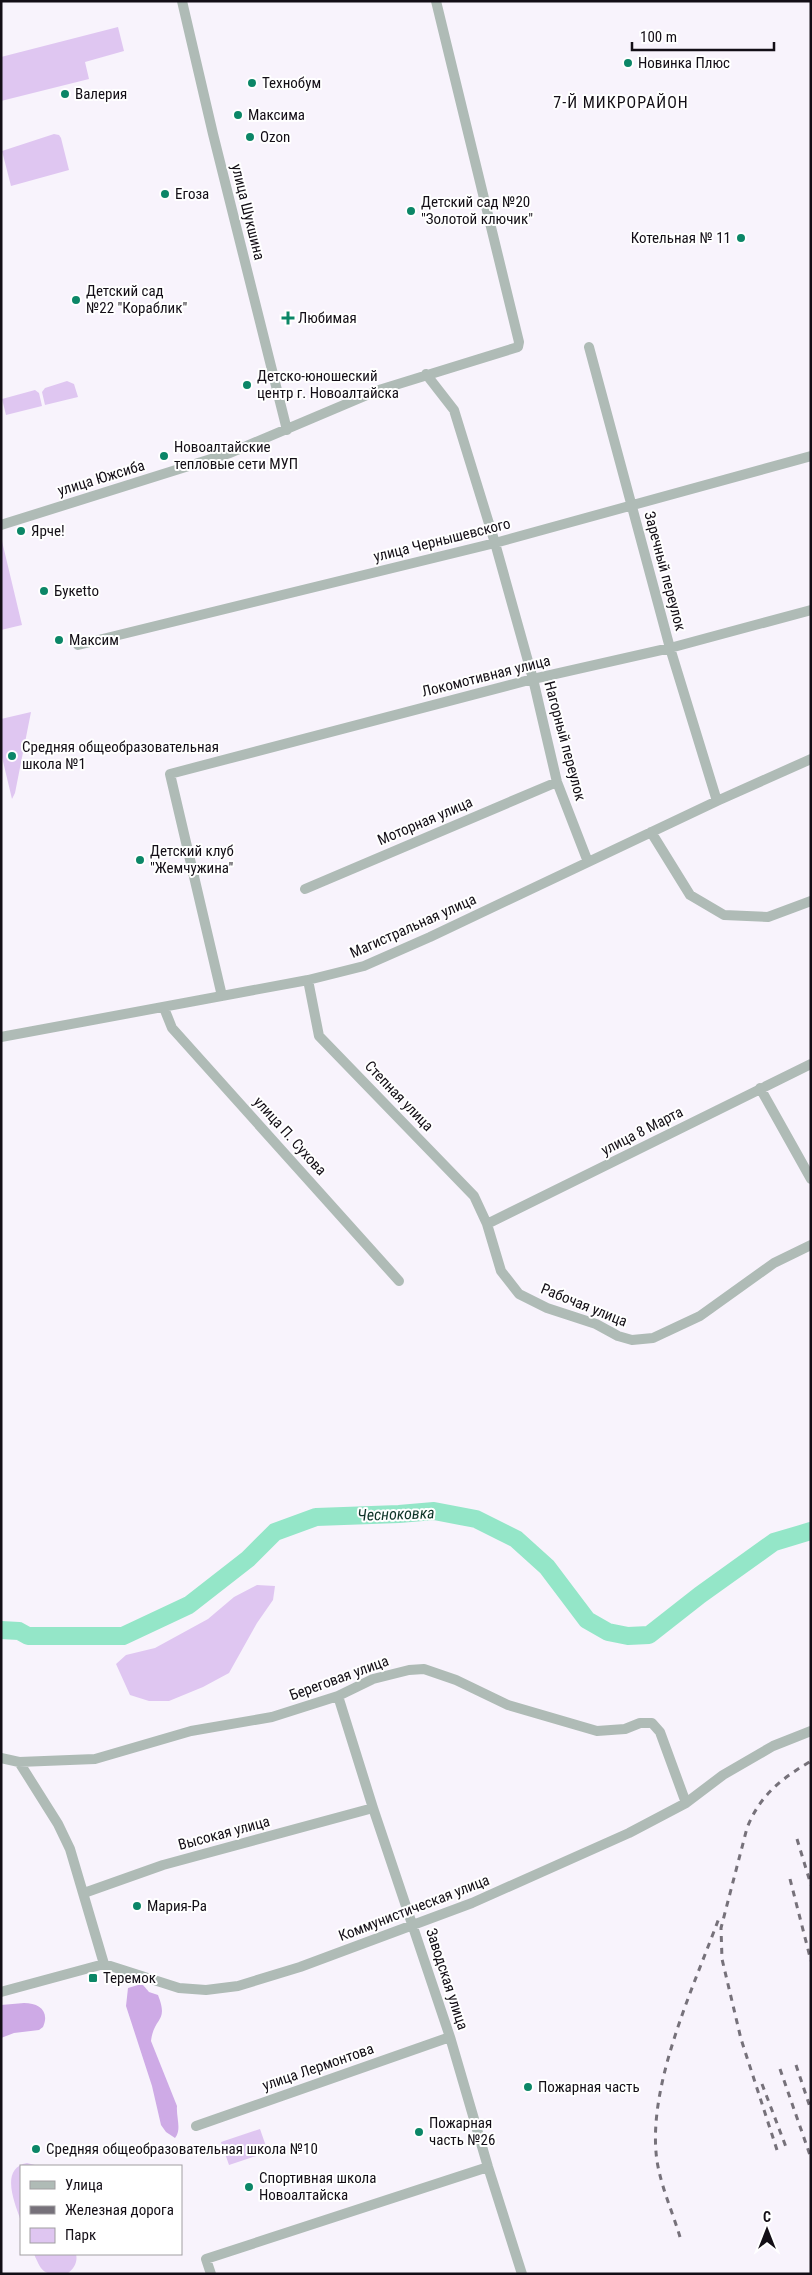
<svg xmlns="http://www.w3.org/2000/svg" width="812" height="2275" font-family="'Roboto Condensed',sans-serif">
<rect width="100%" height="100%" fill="#f8f3fc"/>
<path fill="#dfc6f1" d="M118,27L124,51L85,62L89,79L1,101V57Z
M54,134L59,135L61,138L69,170L11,186L2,151Z
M67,381L74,384L78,397L45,405L42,392L45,388Z
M35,390L39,393L42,406L6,415L2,399Z
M1,537L22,625L1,630Z
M31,712L15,793L12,799L1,753V719Z
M257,1585L275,1586L273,1600L257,1623L229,1673L203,1687L169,1701H149L130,1695L116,1664L126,1655L155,1648L208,1619L234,1597Z
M260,2129L268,2152L229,2165L221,2142Z
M27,2163L39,2166H21V2221C14,2202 0,2168 27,2163Z
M34,2254H76C78,2262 74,2269 67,2274C44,2274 43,2275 34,2254Z"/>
<path fill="#ceaae6" d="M138,1985H143L149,1992L158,1995C169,2023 154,2016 151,2041L177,2106C176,2117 182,2130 175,2138L166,2132L161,2125L152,2086L126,2006L128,1988Z
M24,2003C39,2003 50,2011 43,2027L39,2030L14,2033L1,2038V2005Z"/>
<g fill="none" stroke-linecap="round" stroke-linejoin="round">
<path stroke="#94e6c8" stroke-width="18" d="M1,1630L19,1631L28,1636H123L189,1605L248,1559L275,1532L316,1517L399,1514L434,1511L476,1519L516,1539L547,1567L587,1620L608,1632L628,1636L649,1635L700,1595L774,1542L811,1531"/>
<path stroke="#afbbb6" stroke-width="10" d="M182,1L213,134L287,430
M589,347L670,648L717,801
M426,374L454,410L495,543L533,679L557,782L588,862
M1,525L230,453L379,390L518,347L519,342L436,1
M78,645L495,543L811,456
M651,832L690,895L724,915L768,917L811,901
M305,889L557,782
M308,980L319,1036L474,1196L487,1224L501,1271L519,1294L547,1308L596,1324L618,1336L632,1340L653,1338L700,1316L774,1263L811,1245
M222,996L170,774L533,679L670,648L811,610
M164,1008L172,1028L399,1281
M1,1037L308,980L364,966L430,937L717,801L811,759
M760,1088L811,1179
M487,1224L811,1064
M338,1696L373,1808L450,2037L488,2167L522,2274
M1,1758L19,1762L95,1759L191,1731L272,1717L338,1696L373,1679L409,1670L424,1669L456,1680L508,1705L597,1731L625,1729L640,1723H652L660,1732L686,1803
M19,1762L58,1824L70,1849L104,1964
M84,1893L163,1865L373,1808
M1,1992L104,1964L179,1988L206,1990L238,1986L300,1967L472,1903L629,1833L686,1803L723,1775L773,1746L811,1731
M196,2126L450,2037
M211,2274L206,2259L488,2167"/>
<path stroke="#76717a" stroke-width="3" stroke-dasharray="6 6" stroke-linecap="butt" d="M797,1839L811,1885
M790,1879L811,1961
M796,2065L811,2110
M780,2069L811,2158
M762,2084L786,2147
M777,2150L741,2039L722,1959L721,1928L747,1828C760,1795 781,1779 811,1761
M680,2237C672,2210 658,2180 656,2152C650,2079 694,1986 719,1918"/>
</g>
<g fill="#0b8667" stroke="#fff" stroke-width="2">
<circle cx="628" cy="63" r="5"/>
<circle cx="252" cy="83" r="5"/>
<circle cx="65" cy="94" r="5"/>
<circle cx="238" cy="115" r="5"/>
<circle cx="250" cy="137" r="5"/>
<circle cx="165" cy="194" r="5"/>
<circle cx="411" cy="211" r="5"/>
<circle cx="741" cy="238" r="5"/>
<circle cx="76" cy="300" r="5"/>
<path d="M285.5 310.5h5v5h5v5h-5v5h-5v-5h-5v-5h5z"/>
<circle cx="247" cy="385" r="5"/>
<circle cx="164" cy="456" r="5"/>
<circle cx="21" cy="531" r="5"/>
<circle cx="44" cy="591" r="5"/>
<circle cx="59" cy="640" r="5"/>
<circle cx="12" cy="756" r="5"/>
<circle cx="140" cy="860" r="5"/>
<circle cx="137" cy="1906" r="5"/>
<rect x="88" y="1973" width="10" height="10" rx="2.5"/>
<circle cx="528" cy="2087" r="5"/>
<circle cx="419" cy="2132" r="5"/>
<circle cx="36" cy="2149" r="5"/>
<circle cx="249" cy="2187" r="5"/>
</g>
<g text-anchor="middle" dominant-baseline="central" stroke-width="4" stroke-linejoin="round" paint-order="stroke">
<g font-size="15" fill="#130e16" stroke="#fff" text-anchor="start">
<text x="638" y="63">Новинка Плюс</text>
<text x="262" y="83">Технобум</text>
<text x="75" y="94">Валерия</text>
<text x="248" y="115">Максима</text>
<text x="260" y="137">Ozon</text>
<text x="175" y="194">Егоза</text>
<text x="421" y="202">Детский сад №20<tspan x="421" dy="17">"Золотой ключик"</tspan></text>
<text x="731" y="238" text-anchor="end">Котельная № 11</text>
<text x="86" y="291">Детский сад<tspan x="86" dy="17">№22 "Кораблик"</tspan></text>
<text x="298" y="318">Любимая</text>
<text x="257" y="376">Детско-юношеский<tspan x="257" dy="17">центр г. Новоалтайска</tspan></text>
<text x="174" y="447">Новоалтайские<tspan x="174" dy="17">тепловые сети МУП</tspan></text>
<text x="31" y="531">Ярче!</text>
<text x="54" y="591">Букеttо</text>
<text x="69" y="640">Максим</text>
<text x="22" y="747">Средняя общеобразовательная<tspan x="22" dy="17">школа №1</tspan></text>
<text x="150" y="851">Детский клуб<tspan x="150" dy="17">"Жемчужина"</tspan></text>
<text x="147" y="1906">Мария-Ра</text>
<text x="103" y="1978">Теремок</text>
<text x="538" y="2087">Пожарная часть</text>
<text x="429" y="2123">Пожарная<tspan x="429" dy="17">часть №26</tspan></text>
<text x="46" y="2149">Средняя общеобразовательная школа №10</text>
<text x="259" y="2178">Спортивная школа<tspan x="259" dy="17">Новоалтайска</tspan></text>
</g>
<g font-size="15" fill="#130e16" stroke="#fff">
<text transform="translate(248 212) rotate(76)">улица Шукшина</text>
<text transform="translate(101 478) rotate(-17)">улица Южсиба</text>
<text transform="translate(442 540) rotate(-14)">улица Чернышевского</text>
<text transform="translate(665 571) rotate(75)">Заречный переулок</text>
<text transform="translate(486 676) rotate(-14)">Локомотивная улица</text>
<text transform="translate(565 741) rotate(75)">Нагорный переулок</text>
<text transform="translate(425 821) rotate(-23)">Моторная улица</text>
<text transform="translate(413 926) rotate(-24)">Магистральная улица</text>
<text transform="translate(399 1096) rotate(46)">Степная улица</text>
<text transform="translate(642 1131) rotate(-27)">улица 8 Марта</text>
<text transform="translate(290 1136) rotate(48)">улица П. Сухова</text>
<text transform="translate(584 1305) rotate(22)">Рабочая улица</text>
<text transform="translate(339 1678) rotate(-20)">Береговая улица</text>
<text transform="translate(224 1833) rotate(-15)">Высокая улица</text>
<text transform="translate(414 1908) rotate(-21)">Коммунистическая улица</text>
<text transform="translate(447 1979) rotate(72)">Заводская улица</text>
<text transform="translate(318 2067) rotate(-19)">улица Лермонтова</text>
</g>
<g font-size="16" letter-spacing="1" fill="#130e16" stroke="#fff">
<text x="621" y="102">7-Й МИКРОРАЙОН</text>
</g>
<g font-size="16" font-style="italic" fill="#0e3428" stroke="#fff">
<text transform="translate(396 1514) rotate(-2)">Чесноковка</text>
</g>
</g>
<rect width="812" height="2275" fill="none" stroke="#130e16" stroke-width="5"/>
<rect x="20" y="2165" width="162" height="90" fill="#ffffff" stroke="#a19fa2"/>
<rect x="30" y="2181" width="25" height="8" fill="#afbbb6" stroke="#a19fa2"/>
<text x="65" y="2190" font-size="15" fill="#130e16">Улица</text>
<rect x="30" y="2206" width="25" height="8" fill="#76717a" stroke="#a19fa2"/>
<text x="65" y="2215" font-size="15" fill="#130e16">Железная дорога</text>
<rect x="30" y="2228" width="25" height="15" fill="#dfc6f1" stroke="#a19fa2"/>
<text x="65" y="2240" font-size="15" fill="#130e16">Парк</text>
<g transform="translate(767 2230)" stroke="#ffffff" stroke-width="4" paint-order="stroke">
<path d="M0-4L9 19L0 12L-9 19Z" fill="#130e16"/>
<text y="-8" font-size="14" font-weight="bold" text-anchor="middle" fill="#130e16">С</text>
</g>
<path d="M632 42v8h142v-8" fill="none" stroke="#130e16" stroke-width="2.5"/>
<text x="640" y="42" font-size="15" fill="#130e16" stroke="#ffffff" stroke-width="4" paint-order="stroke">100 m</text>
</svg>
